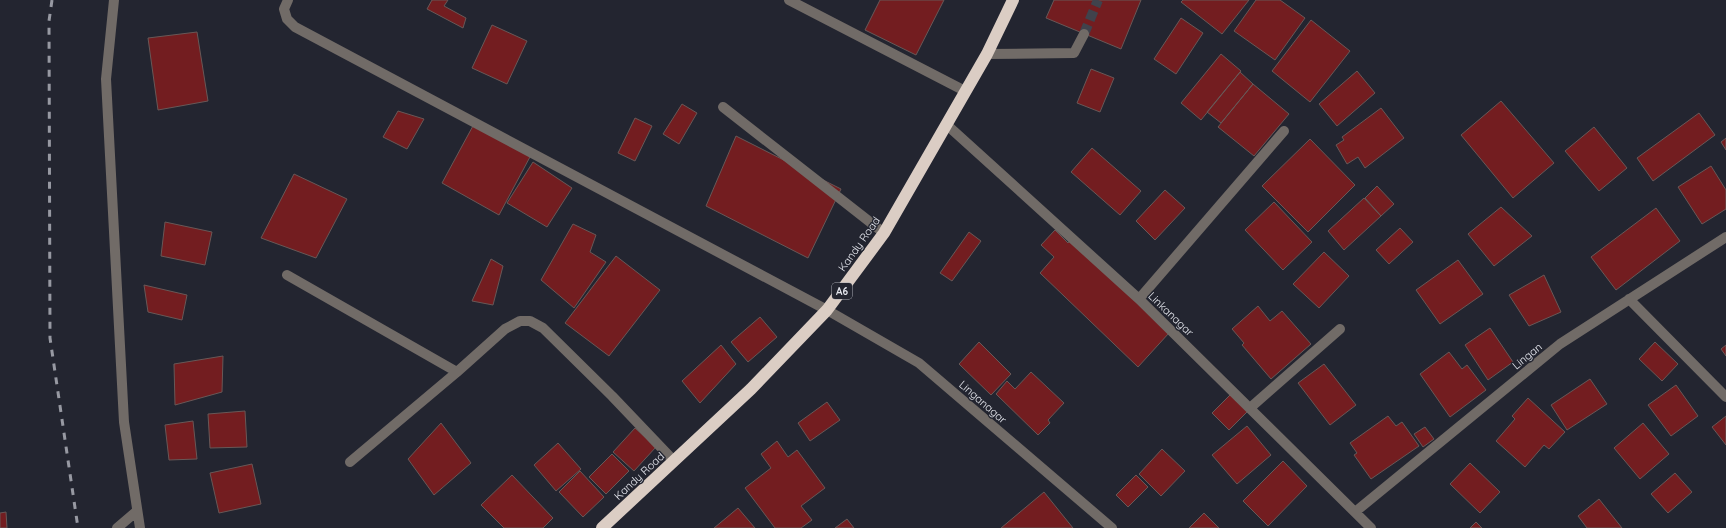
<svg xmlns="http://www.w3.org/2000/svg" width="1726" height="528" font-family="Quicksand,sans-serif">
<rect width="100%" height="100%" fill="#232530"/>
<path fill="#731d20" stroke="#685857" d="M432,0H448L444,6L466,18L463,28L427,9Z
M880,0H944L916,55L865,30Z
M1054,0H1141L1121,49L1046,18Z
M1183,0H1249L1222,34L1181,2Z
M1256,0H1280L1305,18L1275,60L1234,31Z
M1181,18L1203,33L1176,74L1154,59Z
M1311,20L1350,51L1310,102L1272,71Z
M492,25L527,41L507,84L472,68Z
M197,32L208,101L158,110L148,38Z
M1221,54L1241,71L1201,120L1181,103Z
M1091,69L1114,78L1100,112L1077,103Z
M1357,71L1375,93L1337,126L1319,104Z
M1240,72L1253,84L1221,123L1207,112Z
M1253,84L1289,114L1254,156L1218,127Z
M1501,101L1554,163L1513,198L1461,135Z
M682,104L697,113L679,144L663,134Z
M1381,108L1404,138L1365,168L1358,157L1347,164L1336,145L1344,140L1342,137Z
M398,111L424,119L407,149L383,137Z
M1699,113L1715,135L1653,181L1637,158Z
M635,118L652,126L635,161L618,153Z
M474,124L531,155L499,215L442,183Z
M1594,127L1627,168L1599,191L1565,151Z
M736,136L841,189L808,258L706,206Z
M1726,138V150L1721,142Z
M1310,139L1355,185L1308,232L1262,186Z
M1092,148L1141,191L1120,215L1071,172Z
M533,162L572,188L547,227L507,203Z
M1711,166L1726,190V209L1702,224L1678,187Z
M294,174L347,199L316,258L261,238Z
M1377,186L1394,204L1381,216L1365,198Z
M1165,190L1185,208L1155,240L1136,221Z
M1364,198L1381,216L1344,250L1328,231Z
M1274,202L1312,242L1283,270L1245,230Z
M1501,207L1532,236L1494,266L1468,234Z
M1656,208L1680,241L1616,290L1591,257Z
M165,222L212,232L205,265L161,256Z
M573,224L596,235L590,252L606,262L574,308L541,280Z
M1400,228L1413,242L1389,264L1376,250Z
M1055,230L1068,243L1071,239L1169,333L1138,367L1040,273L1054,257L1041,245Z
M969,232L981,241L952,281L940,273Z
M1324,252L1349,276L1319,308L1293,284Z
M616,256L660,290L609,356L565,323Z
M491,259L503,266L493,305L472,301Z
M1458,260L1483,294L1440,324L1416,290Z
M1544,275L1561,312L1529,326L1509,295Z
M144,285L187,295L182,320L148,312Z
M1258,306L1270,321L1282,311L1311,344L1271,379L1242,345L1244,343L1232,329Z
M760,317L777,337L748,362L731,342Z
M1490,328L1513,362L1488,380L1465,345Z
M979,342L1011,374L991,395L959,364Z
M1655,342L1678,364L1662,381L1639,359Z
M721,345L736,364L700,403L682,381Z
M1726,345V356L1721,349Z
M1449,352L1462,369L1467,365L1486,390L1450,417L1420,374Z
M223,356L222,392L175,405L174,364Z
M1324,364L1356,405L1330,425L1298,383Z
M1031,372L1064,403L1048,420L1050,423L1038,435L996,394L1007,381L1015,389Z
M1590,379L1607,404L1567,430L1551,405Z
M1676,385L1698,416L1671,436L1648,405Z
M1231,394L1248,411L1229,430L1212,413Z
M1528,398L1565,432L1549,449L1544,445L1525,467L1496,441L1515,419L1512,416Z
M827,402L840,420L810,441L798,423Z
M245,411L247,447L210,448L208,414Z
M1388,416L1396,426L1402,422L1419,446L1371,479L1354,455L1357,453L1350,443Z
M1726,416V445L1712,427Z
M193,421L197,459L169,460L165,425Z
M441,423L471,463L434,495L408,459Z
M1643,423L1669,454L1640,479L1614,448Z
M1247,426L1271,455L1237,484L1212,455Z
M1425,427L1434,439L1423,447L1414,434Z
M635,428L656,447L634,471L613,452Z
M777,441L788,457L797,450L825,488L801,506L812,520L801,528H775L745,488L771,468L761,454Z
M558,443L581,469L556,491L534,465Z
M1162,449L1185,471L1161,496L1139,474Z
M612,454L629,471L606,494L589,477Z
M1283,461L1307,486L1268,526L1243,501Z
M1470,463L1500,492L1480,513L1450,484Z
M252,464L261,504L219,513L210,473Z
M580,471L604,497L583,517L559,492Z
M1675,473L1692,492L1668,513L1651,494Z
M512,475L553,518L543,528H504L481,505Z
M1136,475L1148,487L1128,507L1116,495Z
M1044,492L1073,528H1001Z
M1599,499L1622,528H1587L1578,516Z
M738,508L755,528H714Z
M6,512L7,528H0V513Z
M1204,513L1219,528H1189Z
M847,519L854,528H835Z
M1476,522L1482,528H1470Z"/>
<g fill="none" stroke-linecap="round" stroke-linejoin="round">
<path stroke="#40424c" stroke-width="10" stroke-dasharray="10 5" stroke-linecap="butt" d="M1084,34L1098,0"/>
<path stroke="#716b67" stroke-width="10" d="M114,0L106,79L124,422L140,528
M288,0L284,9L287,19L295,27L827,310L919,363L1112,528
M789,0L965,91
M987,54L1074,53L1084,34
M723,107L884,233
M947,125L1139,299L1371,528
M287,275L457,372
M1139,299L1284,131
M1629,299L1726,397
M1250,408L1340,329
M350,462L457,372L505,329L520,321H530L543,328L612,396L674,461
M1355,512L1560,344L1726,237
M117,528L137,511"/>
<path stroke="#dbcdc4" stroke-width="12" d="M602,528L751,389L827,310L884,233L987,54L1013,0"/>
<path stroke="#9799a2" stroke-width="3" stroke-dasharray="7 7" stroke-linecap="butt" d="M52,0L49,21L50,338L78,528"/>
</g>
<g text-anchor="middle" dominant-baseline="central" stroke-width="3" stroke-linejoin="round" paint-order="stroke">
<rect fill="#232530" stroke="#abadb5" stroke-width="1" x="832" y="283" width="20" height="16" rx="3"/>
<g font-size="10" font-weight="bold" fill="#e5e7ee">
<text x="842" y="291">A6</text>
</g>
<g font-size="11" fill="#e5e7ee" stroke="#232530">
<text transform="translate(859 244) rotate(-55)">Kandy Road</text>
<text transform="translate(1171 314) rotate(44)">Linkanagar</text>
<text transform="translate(1527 356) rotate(-39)">Lingan</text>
<text transform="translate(983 402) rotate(41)">Linganagar</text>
<text transform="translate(639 476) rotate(-43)">Kandy Road</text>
</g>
</g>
</svg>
